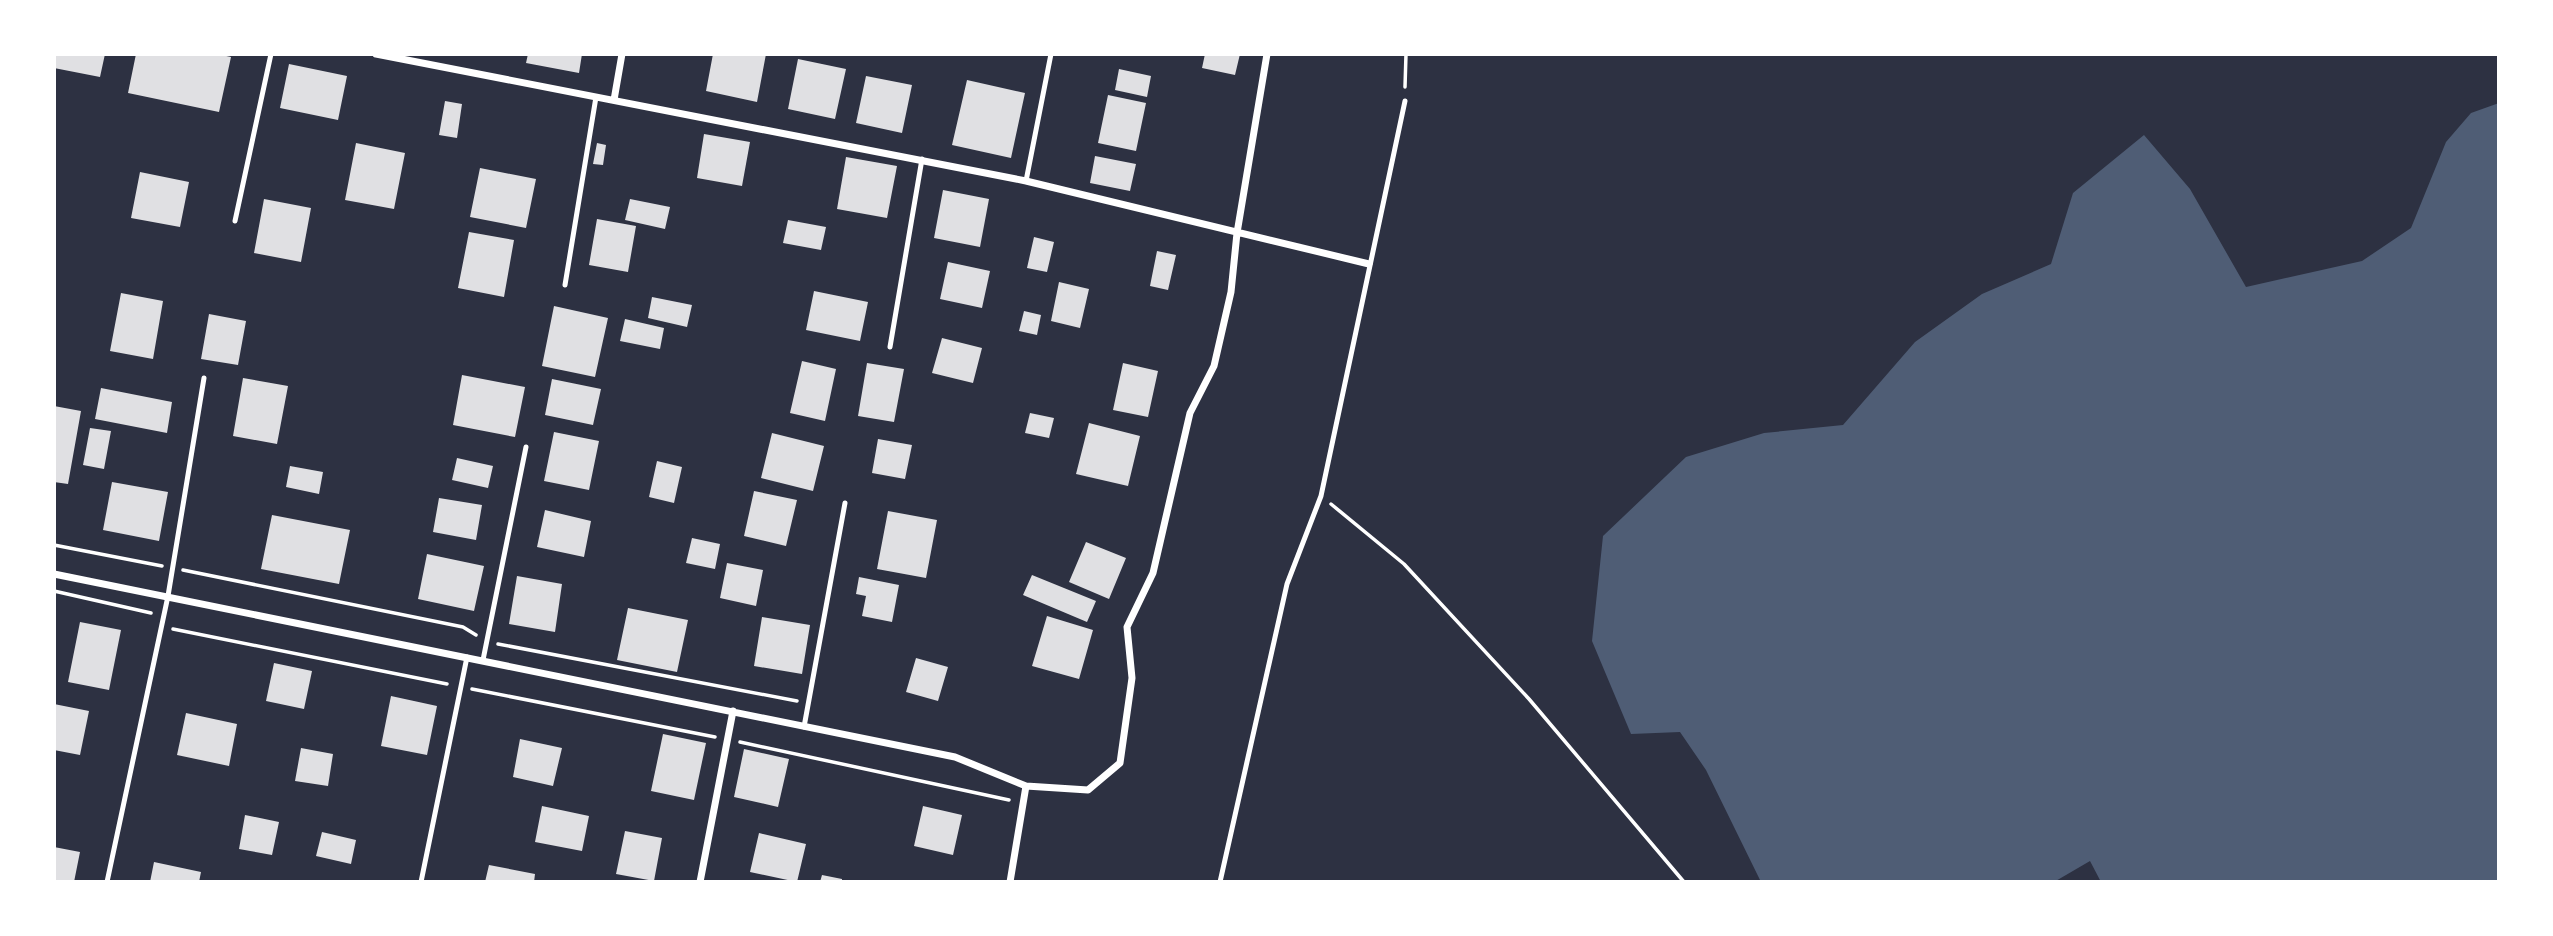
<svg xmlns="http://www.w3.org/2000/svg" width="2553" height="936" font-family="Mulish,sans-serif">
<rect width="100%" height="100%" fill="#2d3142"/>
<path fill="#4f5d75" d="M2499,103V882H2101L2090,861L2054,882H1761L1706,770L1680,732L1631,734L1592,641L1603,536L1686,457L1764,433L1843,425L1915,342L1982,294L2051,264L2073,193L2144,135L2190,189L2246,287L2362,261L2411,228L2446,142L2471,113Z"/>
<path fill="#e0e0e3" d="M54,54H105L100,77L54,68Z
M136,54H217L231,57L219,112L128,93Z
M528,54H582L579,73L526,63Z
M713,54H766L757,102L706,91Z
M1205,54H1240L1235,75L1202,68Z
M798,59L846,69L835,119L788,109Z
M289,64L347,76L338,120L280,108Z
M1119,69L1151,76L1147,97L1115,90Z
M866,76L912,85L902,133L856,123Z
M967,80L1025,93L1011,158L952,145Z
M1108,95L1146,103L1136,151L1098,143Z
M445,101L462,104L457,138L439,135Z
M704,134L750,142L742,186L697,178Z
M356,143L405,153L394,209L345,200Z
M597,143L606,145L603,165L593,164Z
M1095,156L1136,164L1130,191L1090,183Z
M846,157L897,166L887,218L837,209Z
M480,168L536,179L526,228L470,217Z
M140,172L189,182L180,227L131,218Z
M943,190L989,199L980,247L934,238Z
M264,199L311,208L301,262L254,253Z
M630,199L670,207L665,229L625,220Z
M597,219L636,226L628,272L589,265Z
M788,220L826,227L821,250L783,243Z
M469,232L514,240L504,297L458,288Z
M1034,237L1054,242L1047,272L1027,268Z
M1157,251L1176,255L1168,290L1150,286Z
M948,262L990,271L982,308L940,299Z
M1059,282L1089,289L1080,328L1051,321Z
M814,291L868,302L860,341L806,330Z
M121,293L163,301L153,359L110,351Z
M652,297L692,305L687,327L648,318Z
M554,306L608,318L595,377L542,366Z
M1024,311L1041,315L1037,335L1019,331Z
M209,314L246,321L238,365L201,359Z
M625,319L664,328L660,349L620,341Z
M942,338L982,348L973,383L932,373Z
M802,361L836,369L825,421L790,413Z
M867,363L904,369L894,422L858,416Z
M1123,363L1158,371L1148,417L1113,410Z
M462,375L525,387L515,437L453,425Z
M243,378L288,386L277,444L233,436Z
M552,379L601,389L593,425L545,415Z
M101,388L172,402L167,433L95,419Z
M54,406L81,411L68,484L54,482Z
M1030,413L1054,418L1049,438L1025,433Z
M1089,423L1140,436L1128,486L1076,474Z
M90,428L111,431L104,469L83,465Z
M554,432L599,441L589,490L544,481Z
M772,433L824,446L813,491L761,478Z
M878,439L912,445L905,479L872,473Z
M457,458L493,466L488,488L452,480Z
M657,461L682,467L674,503L649,497Z
M290,466L323,472L319,494L286,487Z
M112,482L168,492L159,541L103,530Z
M754,491L797,500L786,546L744,536Z
M439,498L482,505L476,540L433,532Z
M545,510L591,521L584,557L537,547Z
M888,511L937,520L926,578L877,569Z
M272,515L350,530L339,584L261,569Z
M692,538L720,544L715,569L686,563Z
M1086,542L1126,558L1109,599L1069,582Z
M427,554L484,566L474,611L418,599Z
M727,563L763,570L756,606L720,598Z
M1032,575L1096,601L1087,622L1023,595Z
M517,576L562,584L555,632L509,624Z
M859,577L899,585L892,622L862,616L866,596L856,594Z
M628,608L688,620L677,672L617,660Z
M1047,616L1093,630L1079,679L1032,666Z
M762,617L810,625L802,674L754,666Z
M80,622L121,630L109,690L68,682Z
M916,658L948,667L938,701L906,692Z
M274,663L312,671L304,709L266,701Z
M391,696L437,706L427,755L381,746Z
M54,704L89,711L80,755L54,750Z
M186,713L237,724L229,766L177,755Z
M663,734L706,743L694,800L651,791Z
M520,739L562,748L553,786L513,777Z
M301,748L333,754L328,786L295,781Z
M744,749L789,759L778,807L734,797Z
M542,806L589,816L582,851L535,842Z
M923,806L962,815L953,855L914,846Z
M245,815L279,822L272,855L239,849Z
M625,831L662,838L654,881L616,874Z
M322,832L356,840L351,864L316,856Z
M759,833L806,844L797,882L750,872Z
M54,847L80,852L74,882H54Z
M154,862L201,872L199,882H150Z
M489,865L535,874L534,882H485Z
M822,875L842,879V882H820Z"/>
<g fill="none" stroke-linecap="round" stroke-linejoin="round">
<path stroke="#fff" stroke-width="3.5" d="M1405,87L1406,54
M1331,504L1404,564L1529,699L1684,882
M54,545L162,566
M183,570L463,627L476,635
M54,591L151,613
M173,629L447,684
M498,644L797,701
M472,689L715,737
M740,742L1009,800"/>
<path stroke="#fff" stroke-width="5" d="M1026,181L1051,54
M235,221L271,54
M565,285L596,97
M890,347L922,159
M483,660L526,447
M804,727L845,503
M107,882L168,596L204,378
M421,882L467,657
M1220,882L1287,584L1321,496L1405,101"/>
<path stroke="#fff" stroke-width="7" d="M376,54L1026,181L1369,264
M614,100L622,54
M54,574L955,757L1026,786L1010,882
M1026,786L1088,790L1120,763L1132,678L1127,627L1153,573L1190,413L1214,366L1231,292L1237,233L1267,54
M700,882L733,711"/>
</g>
<rect width="2553" height="936" fill="none" stroke="#ffffff" stroke-width="112"/>
</svg>
